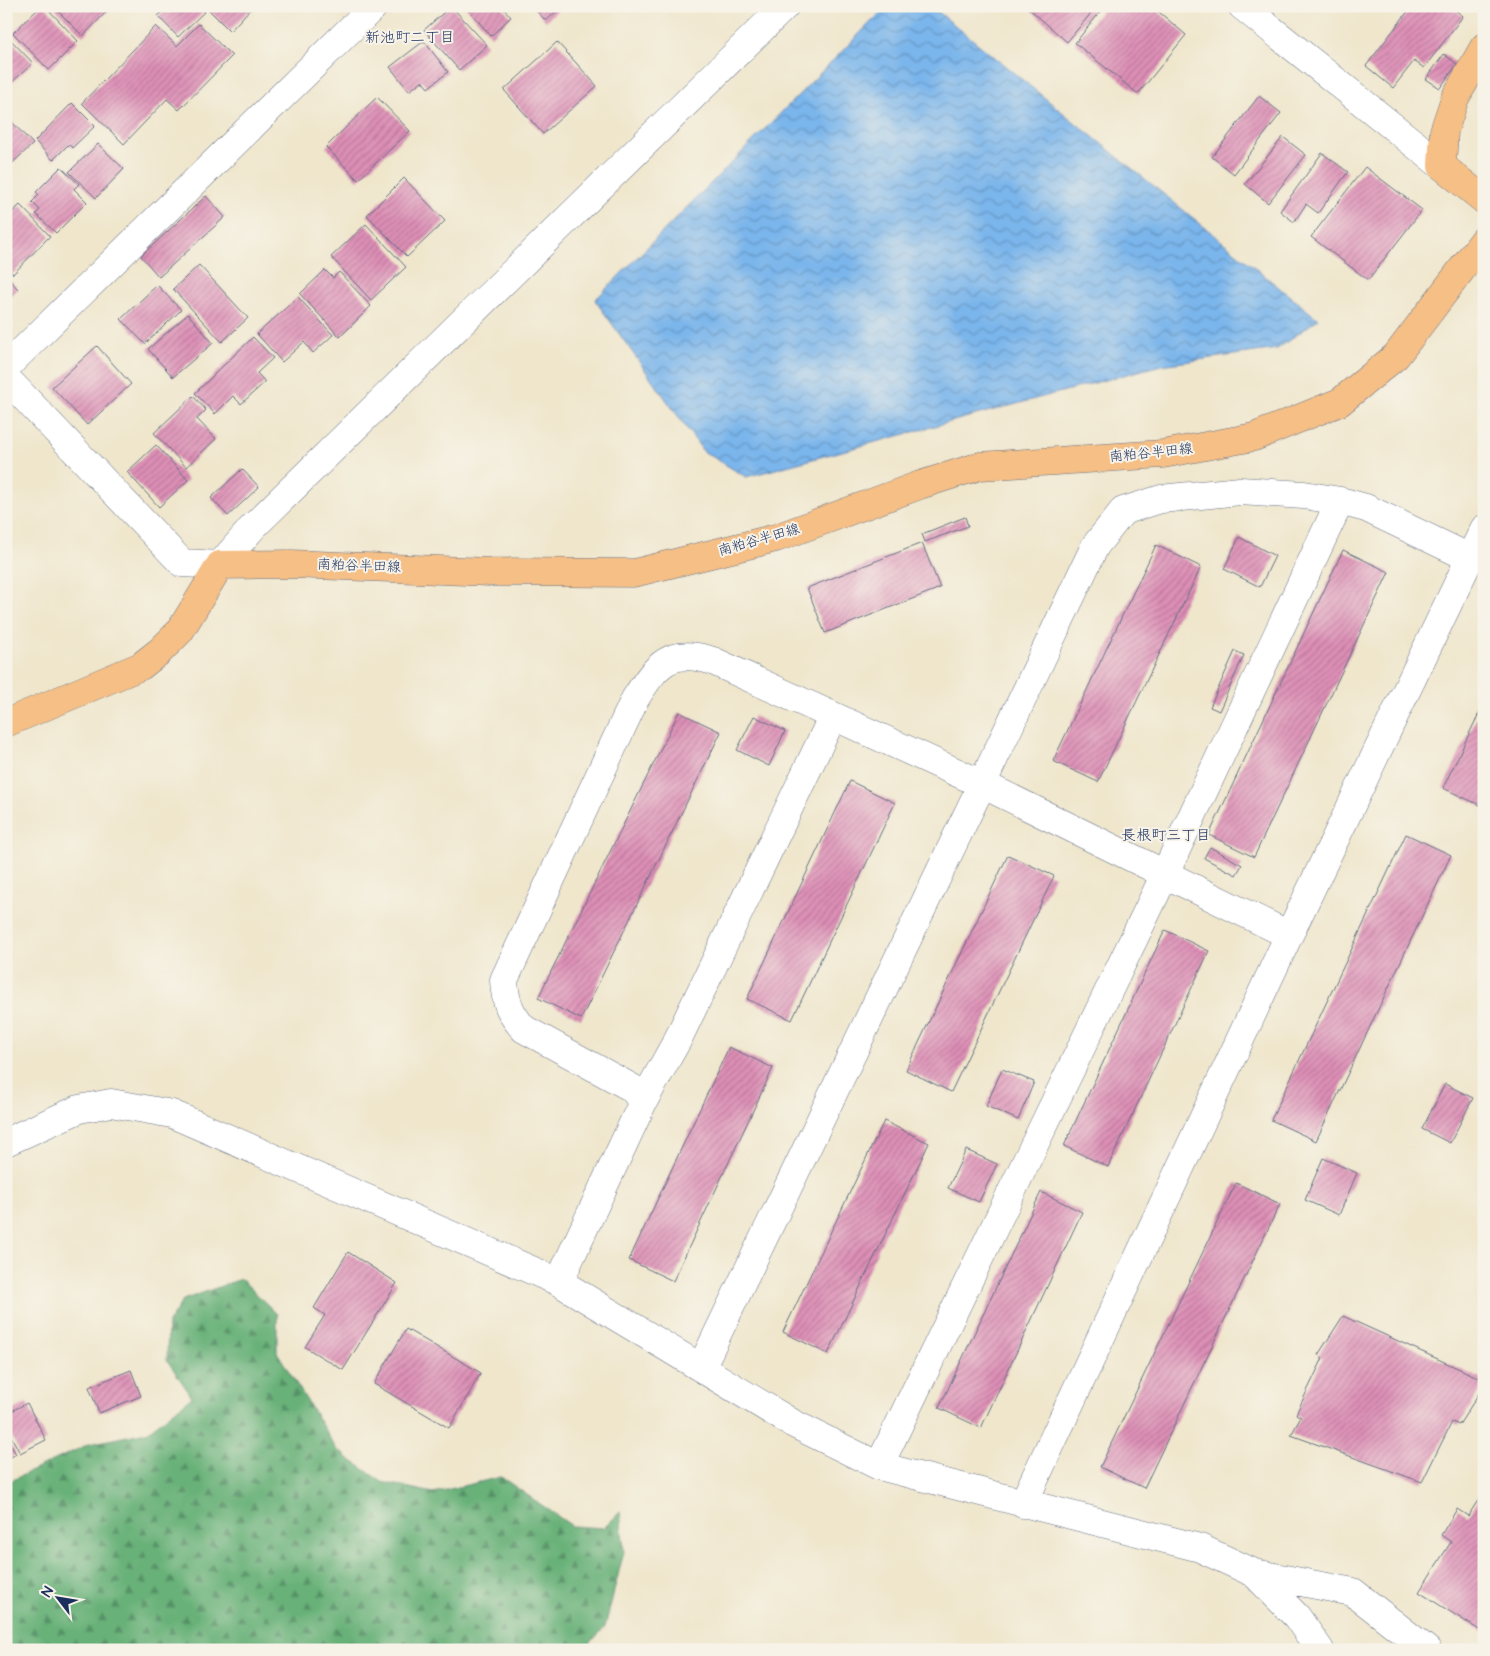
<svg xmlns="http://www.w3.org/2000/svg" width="1490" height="1656" font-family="'Architects Daughter','Klee One',sans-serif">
<defs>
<pattern id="forest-firs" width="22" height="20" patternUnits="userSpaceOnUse" patternTransform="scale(1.25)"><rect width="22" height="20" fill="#68b178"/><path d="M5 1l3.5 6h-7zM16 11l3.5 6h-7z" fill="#559066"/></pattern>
<pattern id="water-waves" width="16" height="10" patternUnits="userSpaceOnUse" patternTransform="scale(1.25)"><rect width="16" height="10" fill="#7ab5eb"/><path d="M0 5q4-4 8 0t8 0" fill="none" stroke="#6394c2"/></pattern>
<pattern id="building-hatch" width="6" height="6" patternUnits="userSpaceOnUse" patternTransform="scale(1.25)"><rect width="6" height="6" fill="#de8fb6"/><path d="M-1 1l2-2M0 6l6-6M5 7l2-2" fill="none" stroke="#b37597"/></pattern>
</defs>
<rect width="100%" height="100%" fill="#f7f3e8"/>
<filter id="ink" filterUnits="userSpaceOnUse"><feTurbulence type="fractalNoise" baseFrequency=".02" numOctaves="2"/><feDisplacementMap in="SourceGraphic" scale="10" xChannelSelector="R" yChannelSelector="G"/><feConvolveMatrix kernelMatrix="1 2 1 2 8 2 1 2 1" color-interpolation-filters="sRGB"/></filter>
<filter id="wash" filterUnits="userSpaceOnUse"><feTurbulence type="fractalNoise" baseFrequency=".0096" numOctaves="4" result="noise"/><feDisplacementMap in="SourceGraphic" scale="20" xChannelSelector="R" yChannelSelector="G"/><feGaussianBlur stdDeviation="1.12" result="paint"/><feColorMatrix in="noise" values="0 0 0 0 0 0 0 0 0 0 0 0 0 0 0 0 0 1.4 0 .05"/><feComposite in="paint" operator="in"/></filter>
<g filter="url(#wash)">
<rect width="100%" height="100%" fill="#efe6cc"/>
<path fill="url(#forest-firs)" stroke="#42706b" d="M241,1279L277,1314V1352L337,1450L382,1482L433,1493L501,1477L572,1526L604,1528L620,1512L624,1551L605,1627L584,1650H6V1483L89,1444L147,1432L192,1397L167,1360L168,1323L183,1300Z"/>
<path fill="url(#water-waves)" stroke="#4a72a4" d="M887,6H931L1318,319L1277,349L1161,365L746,477L703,451L595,300Z"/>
<g id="blocks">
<path fill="url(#building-hatch)" d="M41,6H45L78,41L49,70L13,33Z
M53,6H110L111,7L83,36Z
M168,6H200L205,11L178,37L158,16Z
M205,6H253L230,31Z
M451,6L487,45L459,70L424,30Z
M465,6H505L503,8L511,17L491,36Z
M532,6H562L546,21Z
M1026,6H1097L1067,42Z
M1105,6H1152L1186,35L1138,94L1075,43Z
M1412,6H1450L1463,16L1424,68L1414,61L1393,88L1366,66Z
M199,24L232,56L179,110L167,99L124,144L82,103L156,26L177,46Z
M6,35L33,63L6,88Z
M424,41L448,72L428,88L422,81L409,91L390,67Z
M557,42L597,86L543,134L504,90Z
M1444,54L1457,64L1440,88L1426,79Z
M1259,96L1281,113L1234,174L1212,157Z
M377,97L410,131L358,180L326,147Z
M72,103L95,126L72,148L69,144L53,160L35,141Z
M6,116L33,144L6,169Z
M1283,137L1306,155L1268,203L1245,184Z
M98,144L124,169L96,198L69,172Z
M1322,153L1348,172L1318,213L1306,204L1294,222L1280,211Z
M61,167L79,184L74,189L87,202L56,233L36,214L40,210L32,202L39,195L36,192Z
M1365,167L1422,210L1368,280L1311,237Z
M404,178L445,221L407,257L367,215Z
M206,196L225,217L159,277L141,256Z
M20,205L50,236L13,274L6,267V218Z
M366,224L406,267L371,300L331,257Z
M199,265L248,318L222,342L173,289Z
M325,270L333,278L339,272L371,306L340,337L300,294Z
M6,276L18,289L6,300Z
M157,285L181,310L145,344L121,319Z
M298,297L333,335L313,353L304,342L282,362L257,334Z
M188,314L213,343L173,377L148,349Z
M253,337L273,358L257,373L265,382L241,404L233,396L215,414L195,393Z
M97,346L131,384L87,425L52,387Z
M193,396L206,410L197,419L216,439L186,467L154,433Z
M156,445L188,480L159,507L127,472Z
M242,469L259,487L228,516L211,498Z
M965,517L968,526L925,542L922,534Z
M1239,537L1275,556L1260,587L1224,569Z
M922,543L940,588L825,633L807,588Z
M1156,545L1201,567L1098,782L1053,761Z
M1343,550L1389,572L1254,857L1209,835Z
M1235,651L1244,655L1219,711L1210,707Z
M1484,703V807L1443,788Z
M679,712L721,732L581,1019L538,998Z
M754,716L785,731L769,766L737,750Z
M850,781L895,803L792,1020L747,999Z
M1406,834L1451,855L1316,1141L1271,1120Z
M1210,847L1242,865L1236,875L1204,858Z
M1008,855L1054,876L951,1092L906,1070Z
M1165,930L1209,951L1108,1167L1064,1146Z
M729,1047L773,1068L673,1281L629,1260Z
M1002,1069L1034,1082L1018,1120L986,1106Z
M1445,1084L1473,1098L1450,1143L1422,1129Z
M884,1121L929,1143L828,1354L783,1332Z
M966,1150L997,1164L979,1202L948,1188Z
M1323,1158L1357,1173L1339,1215L1305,1200Z
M1236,1183L1280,1204L1144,1488L1100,1467Z
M1041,1192L1082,1212L981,1428L939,1408Z
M348,1252L397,1283L343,1370L305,1347L325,1315L314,1308Z
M1343,1316L1484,1380V1385L1459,1425L1452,1422L1422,1482L1291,1435L1301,1417L1296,1414L1323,1358L1318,1355Z
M406,1329L481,1373L449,1428L374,1384Z
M131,1370L141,1396L99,1413L89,1387Z
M27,1403L46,1440L20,1453L6,1427V1414Z
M6,1437L16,1454L6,1460Z
M1484,1491V1633L1419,1592L1451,1542L1441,1535L1457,1509L1468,1516Z"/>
</g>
</g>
<g filter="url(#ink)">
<use href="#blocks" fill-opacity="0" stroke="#656f84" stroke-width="1"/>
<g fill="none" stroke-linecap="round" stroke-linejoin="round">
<g stroke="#656f84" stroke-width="29">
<path id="minor" d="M1242,6L1442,166
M6,367L374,6
M6,378L182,563L220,565L253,527L785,6
M643,1102L678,1039L833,716
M6,1142L79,1109L111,1103L172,1114L559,1282L792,1423L879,1466L1200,1548L1254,1573L1353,1592L1427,1650
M559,1282L643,1102L632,1088L524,1029C510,1014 505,1001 504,980L635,699C657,664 670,647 713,661L982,784L1289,935
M701,1368L982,784L1095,546L1123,511L1161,499L1240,491L1304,495L1340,501L1366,508L1470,558
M879,1466L1155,895L1340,501
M1023,1504L1289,935L1484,529
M1254,1573L1297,1617L1320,1650"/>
</g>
<g stroke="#656f84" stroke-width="29">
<path id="major" d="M1484,47L1455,98L1444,131L1442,166L1484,200
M6,723L141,666L160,651L180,631L220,565L291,564L490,572L634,573L776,538L920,485L980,466L1163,454L1254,437L1340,402L1396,356L1484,240"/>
</g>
<use href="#minor" stroke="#fff" stroke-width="28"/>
<use href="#major" stroke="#f5bf86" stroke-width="28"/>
</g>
</g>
<g text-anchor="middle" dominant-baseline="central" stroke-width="4" stroke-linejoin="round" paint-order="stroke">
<g font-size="14" fill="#1b2f5e" stroke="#f7f3e8">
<text transform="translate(1151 453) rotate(-6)">南粕谷半田線</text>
<text transform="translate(759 540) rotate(-16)">南粕谷半田線</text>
<text transform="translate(359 566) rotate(2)">南粕谷半田線</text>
</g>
<g font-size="15" fill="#1b2f5e" stroke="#f7f3e8">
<text x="410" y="37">新池町二丁目</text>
<text x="1166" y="835">長根町三丁目</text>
</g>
</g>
<rect width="1490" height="1656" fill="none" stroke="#f7f3e8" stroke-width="25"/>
<g transform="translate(58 1598) rotate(301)" stroke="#f7f3e8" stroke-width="4" paint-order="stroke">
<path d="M0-4L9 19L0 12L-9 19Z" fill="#1b2f5e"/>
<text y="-8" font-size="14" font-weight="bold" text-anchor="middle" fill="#1b2f5e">N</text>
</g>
</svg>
